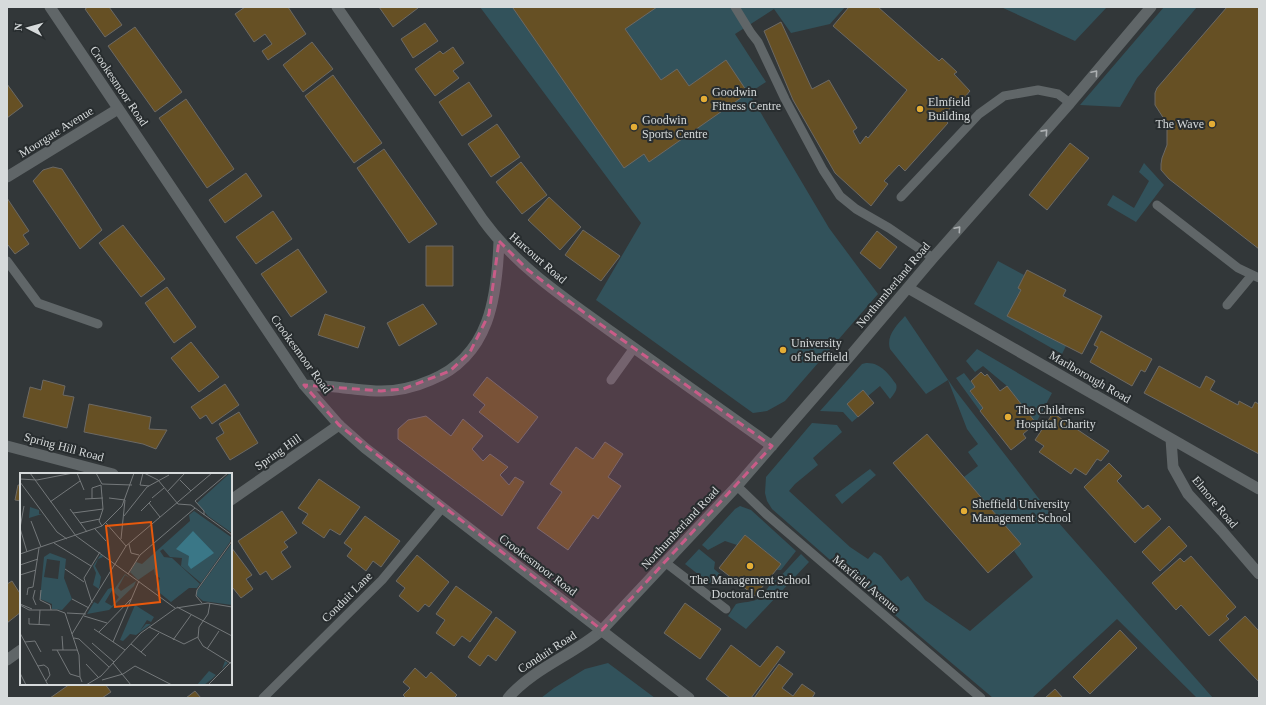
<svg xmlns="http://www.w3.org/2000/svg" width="1266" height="705" font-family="'Times New Roman',serif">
<rect width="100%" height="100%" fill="#323739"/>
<path fill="#32525b" d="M480,7H845L830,24L791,33L774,9L735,34L766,82L749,93L829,228L878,294L785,401L767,411L753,413L596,300L641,223Z
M1001,7H1107L1075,41Z
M1164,7H1197L1137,78L1120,107L1080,105Z
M1144,163L1164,185L1136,222L1107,205L1113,195L1134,208L1149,181L1139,172Z
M998,261L1024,275L1018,288L1021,290L1008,316L1066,346L1062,354L974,304Z
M905,316L955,390L1050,513L1213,698H1197L1117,619L1032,698H993L837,566L772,509L767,501L765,493L766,477L812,423L837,425L842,432L813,458L818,465L795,484L789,491L850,547L868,559L874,552L881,556L901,581L908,576L925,600L970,631L1033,577L1014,551L1021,544L964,477L978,466L968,452L978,444L967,429L948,380L926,394L890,349C886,336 896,326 905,316Z
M977,349L1052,393L1036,423L1007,386L983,366L975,372L966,361Z
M866,363C880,362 889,374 896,384C898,390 894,394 890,399L880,386L868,396L863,391L847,404L858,417L852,422L843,412L820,411L862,364Z
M964,373L975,387L970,392L983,408L980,411L956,378Z
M870,469L876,475L842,504L835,495Z
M740,506L751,510L796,551L781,570H775L780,563L745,535L737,545L725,541L708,550L702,545L735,509Z
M699,549L715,562L714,569L720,574L712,585L685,564Z
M801,554L809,562L746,629L728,616L736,604C743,602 753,602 758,599C767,594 768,582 778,579Z
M608,663L655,698H541L554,688L585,669Z"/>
<path fill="#665024" stroke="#6c6964" d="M88,7H109L122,25L105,37L85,9Z
M245,7H288L306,34L268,60L262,51L272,44L265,34L254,42L235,14Z
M379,7H417L418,8L393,27Z
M514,7H657L625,29L661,80L677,69L689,86L726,60L748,93L649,162L644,154L624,168L513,8Z
M849,7H878L939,61L942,58L957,72L954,74L970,91L958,105L955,102L943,117L948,123L905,171L899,165L884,181L888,184L871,206L835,173L793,100L764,31L781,22L812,89L829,80L857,128L853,131L860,144L866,136L868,138L907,90L833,26Z
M1227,7H1259V249L1169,179L1161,170V164L1162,158L1167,145V128L1164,119L1155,105V93L1157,88Z
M425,23L438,41L413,58L401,39Z
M135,27L182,92L155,112L108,46Z
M312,42L333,69L303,92L283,65Z
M453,47L464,63L453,71L459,78L435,96L415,69L440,51L443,54Z
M333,75L382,143L354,163L305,96Z
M469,82L492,116L462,136L439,102Z
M7,84L23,106L7,118Z
M186,99L234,169L207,188L159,118Z
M497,124L520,157L491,177L468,144Z
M1070,143L1089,158L1047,210L1029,195Z
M384,149L437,224L409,243L357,168Z
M521,162L547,195L522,214L496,182Z
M53,167L62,169L102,230L80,249L33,181L43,170Z
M246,173L262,196L225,223L209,200Z
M549,197L581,227L560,250L528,220Z
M7,198L29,231L23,235L29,244L15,254L8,245L7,246Z
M273,211L292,239L256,264L236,237Z
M123,225L165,279L141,297L99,243Z
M583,230L620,256L601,281L565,255Z
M877,231L897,247L880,269L860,253Z
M426,246H453V286H426Z
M298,249L327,292L291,317L261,274Z
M1027,270L1066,290L1063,296L1102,316L1082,354L1007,316L1021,290L1018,288Z
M167,287L196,327L174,343L145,303Z
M423,304L437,324L399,346L387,323Z
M325,314L365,327L358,348L318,335Z
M1101,331L1152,359L1145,372L1141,370L1132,386L1090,362L1098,347L1094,345Z
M191,342L219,377L199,392L171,358Z
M1159,366L1200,388L1206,376L1215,381L1210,390L1238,405L1239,401L1252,408L1255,402L1259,404V454L1144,393Z
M981,372L985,376L987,374L1000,391L1007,386L1036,423L1023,434L1026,438L1011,450L980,411L983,408L970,391L975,387L971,381Z
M487,377L538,417L518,443L479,412L485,405L473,395Z
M43,380L65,386L63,395L74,397L67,428L23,417L30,387L41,390Z
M225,384L239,405L212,424L206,415L200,419L191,407Z
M863,390L874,403L858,417L847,404Z
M89,404L151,417L149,429L167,430L156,449L143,444L84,432Z
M239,412L258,443L230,460L216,438L224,433L219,424Z
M1053,413L1109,451L1101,461L1097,459L1086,475L1075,468L1071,474L1039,452L1044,446L1035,440Z
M426,416L451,436L463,419L483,436L472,449L483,461L490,454L508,467L500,475L509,485L515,477L524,482L502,516L398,439V429L408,420Z
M927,434L1021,544L988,573L893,463Z
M605,442L623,454L608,477L621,486L598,519L593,515L568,550L537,528L562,492L550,484L576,447L593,459Z
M1109,463L1122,476L1117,481L1143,509L1148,505L1161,519L1135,543L1084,487Z
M319,479L360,507L340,535L330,529L324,538L302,523L308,514L298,508Z
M18,485H21V501L15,500Z
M282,511L297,533L284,542L288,547L281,552L291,567L272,580L266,571L260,575L238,541Z
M365,516L400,541L381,567L373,561L366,571L347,556L352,549L344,543Z
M1169,526L1187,546L1160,571L1142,552Z
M745,535L781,564L755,596L719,568Z
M231,547L252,575L246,579L253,589L241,598L233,588L231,589Z
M417,555L449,582L429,607L425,604L418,612L399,596L405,588L396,581Z
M1191,556L1236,607L1226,616L1229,619L1209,636L1181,605L1176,610L1152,583L1180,558L1184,562Z
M12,581L21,595V612L7,623V584Z
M456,586L492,612L470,642L462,636L454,646L436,633L445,620L436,614Z
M685,603L721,629L700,659L664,633Z
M1245,616L1259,631V680L1258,681L1219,640Z
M496,617L516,632L496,661L488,655L480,666L468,657Z
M1120,630L1137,648L1090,694L1073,677Z
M731,645L760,667L777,646L785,652L751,698H730L706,679Z
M779,664L793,674L782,688L793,696L802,684L815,693L812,698H754Z
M415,668L426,678L431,672L457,695L454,698H406L403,695L410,688L403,682Z
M70,684H105L111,692L102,698H50Z
M1055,689L1063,698H1045Z
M195,691L201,698H186Z"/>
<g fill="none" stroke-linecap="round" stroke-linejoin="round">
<path stroke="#606668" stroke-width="9" d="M735,7L751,33L758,42L785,99L823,170L840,196L856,209L889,228L933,258
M901,197L979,114L1004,96L1038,90L1058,94L1070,103
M1157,205L1238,268L1259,278
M7,261L38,303L98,324
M1227,305L1252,275
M611,380L634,348
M737,486L766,514L981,698
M666,563L726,609
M263,698L382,580L442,508"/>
<path stroke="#606668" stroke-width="11" d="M337,7L483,220C518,268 565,298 613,333C666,371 719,408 772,446
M7,177L118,109
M908,288L1259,489
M304,385C318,386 331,386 344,388C356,389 368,391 381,391C398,391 415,387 431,380C490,356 497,297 499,241
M1171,439L1173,467L1188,494L1222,531L1259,574
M7,446L113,474
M231,500L339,425
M7,660L21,650
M508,698C534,668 573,655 602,630L737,486L850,356L933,258L1070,103L1151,7"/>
<path stroke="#606668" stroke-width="11" d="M50,7L304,385L339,425L365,448L689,698"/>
</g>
<defs><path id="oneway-chevron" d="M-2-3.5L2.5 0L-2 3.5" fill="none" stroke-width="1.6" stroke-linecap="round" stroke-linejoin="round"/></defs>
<g stroke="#adb1b3">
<use href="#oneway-chevron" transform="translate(1095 73) rotate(-50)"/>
<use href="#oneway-chevron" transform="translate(1045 132) rotate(-48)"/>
<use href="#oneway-chevron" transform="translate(958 229) rotate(-49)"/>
</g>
<path fill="#c95c88" fill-opacity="0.2" stroke="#c95c88" stroke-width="3" stroke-dasharray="8 5" stroke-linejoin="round" d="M499,241L528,270L586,314L772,446L602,630L339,425L304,385L381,391L403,389L450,371L470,352L489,314Z"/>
<g fill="#e4ad35" stroke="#282d2f" stroke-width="1.5">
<circle cx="704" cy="99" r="4"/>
<circle cx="920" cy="109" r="4"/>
<circle cx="1212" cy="124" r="4"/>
<circle cx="634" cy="127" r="4"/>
<circle cx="783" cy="350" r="4"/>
<circle cx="1008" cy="417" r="4"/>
<circle cx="964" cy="511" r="4"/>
<circle cx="750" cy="566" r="4"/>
</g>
<g text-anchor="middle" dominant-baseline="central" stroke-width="4" stroke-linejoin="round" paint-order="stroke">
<g font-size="12" fill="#d6dadb" stroke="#282d2f">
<text transform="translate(119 86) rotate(56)">Crookesmoor Road</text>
<text transform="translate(56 132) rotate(-32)">Moorgate Avenue</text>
<text transform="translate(538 258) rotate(41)">Harcourt Road</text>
<text transform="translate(893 285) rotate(-50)">Northumberland Road</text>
<text transform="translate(301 354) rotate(54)">Crookesmoor Road</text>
<text transform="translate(1090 377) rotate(30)">Marlborough Road</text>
<text transform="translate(64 447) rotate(15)">Spring Hill Road</text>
<text transform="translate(278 452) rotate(-35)">Spring Hill</text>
<text transform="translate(1215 502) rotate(50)">Elmore Road</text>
<text transform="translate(680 528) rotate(-47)">Northumberland Road</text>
<text transform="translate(538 565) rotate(37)">Crookesmoor Road</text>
<text transform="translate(866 584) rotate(40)">Maxfield Avenue</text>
<text transform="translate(347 597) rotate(-45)">Conduit Lane</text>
<text transform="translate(547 652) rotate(-33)">Conduit Road</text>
</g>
<g font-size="12" fill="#d6dadb" stroke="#282d2f" text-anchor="start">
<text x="712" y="92">Goodwin<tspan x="712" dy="14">Fitness Centre</tspan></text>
<text x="928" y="102">Elmfield<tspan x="928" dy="14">Building</tspan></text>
<text x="642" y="120">Goodwin<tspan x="642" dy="14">Sports Centre</tspan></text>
<text x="1204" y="124" text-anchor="end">The Wave</text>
<text x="791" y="343">University<tspan x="791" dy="14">of Sheffield</tspan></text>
<text x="1016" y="410">The Childrens<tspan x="1016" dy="14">Hospital Charity</tspan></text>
<text x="972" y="504">Sheffield University<tspan x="972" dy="14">Management School</tspan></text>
<text x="750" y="580" text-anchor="middle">The Management School<tspan x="750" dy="14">Doctoral Centre</tspan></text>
</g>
</g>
<g transform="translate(20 473)">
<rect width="212" height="212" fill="#323739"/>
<path d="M210,0H212V60L188,43L177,30ZM10,34L19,37V41H22L9,45ZM174,38L211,64L210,69L181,110L161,93L162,85L150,84L143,76L140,78L144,84L152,85L180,111L177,115H169L151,129L136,117L140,105L135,102L134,96L118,107L110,99L116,89L122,91L170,48L169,42ZM212,70V132L183,128L177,123V118ZM30,80L46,86L44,105L52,126L42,137L32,136V131L20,126L24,84ZM27,86L40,88L38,106L24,104ZM81,81L83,84L78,86L75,93L81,104L79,116L73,112L76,100L73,93ZM105,101L110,105L105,102L98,115L101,118L116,108L114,113L89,137L67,141L77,124L74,129L78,131L88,116L94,114L85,129L92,133L99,124L93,118ZM115,132L134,144L139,143L134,144L131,149L127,147L120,158L126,151H131L116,162L110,161L103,168L100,167ZM205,188L208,190L192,206L184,212H177L189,198L196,202L202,196Z" fill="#32525b" fill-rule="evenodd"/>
<path d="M173,58L194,80L171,96L168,92L169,83L156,76Z" fill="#3a7787"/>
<path fill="none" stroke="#74787a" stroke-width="1" d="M10,0L56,63L155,135M57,0L64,17M76,0L82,11L112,12M123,0L120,12L129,13M124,0L138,7L158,31L171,32L212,62M0,6L17,7L53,0M160,7L171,18M0,9L37,59L47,66M147,19L165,0M89,25L105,27L101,66M132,25L144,15M65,26L83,25M72,26V15L81,12L83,36L79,48L82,53M30,29L60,8M129,30L140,44M4,33L0,55L7,79M50,36L67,59M121,38L131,28M53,40L83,36M184,42V38L175,28L208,0M104,43L127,14L149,2M11,48L21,74M60,50L80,46M86,50L106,73M75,56L86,68M34,70L71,93M109,71L111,80L119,82M0,81L82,53L102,33L114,0M0,92L18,86M45,96L64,109M108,101L120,82L175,35M0,102L16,97M15,117L13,125L16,132M21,117L20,127L30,132L31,137M7,122L8,115L13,114L19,75M52,126L69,135M72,130L64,105L80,79M182,130L176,123L177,117L212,68M190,130L188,141L179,154L178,165L183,173L212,191M0,131L12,136M0,132L9,137H37L45,140L59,182L60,204L62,209M157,134L212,163M47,140L66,141M64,143L87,150M9,145V151L30,152M19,152L20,137M129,154L164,171L178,164M74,156L105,177M79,159L111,126M0,160L28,212M52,161L106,73L192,0M42,163L43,177M54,165L59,166L89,194M153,167L171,142M5,169L15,168L21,179M93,169L119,108M72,170L94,189M111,171L126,183M187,176L199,158M32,177H57M37,177L50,201L60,204M121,179L139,160M93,190L111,212M66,191L78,204M18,193L24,192L28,195L30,202L26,208M0,200L6,212M82,207L103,201L115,193L152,212M66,212L81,203L121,160L156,135L188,130L212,134M188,212L212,188"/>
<path fill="#e8590c" fill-opacity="0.15" stroke="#e8590c" stroke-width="2" d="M131,49L140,129L95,134L86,53Z"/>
<rect width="212" height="212" fill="none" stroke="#d6dadb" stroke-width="2"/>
</g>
<rect width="1266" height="705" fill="none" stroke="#d6dadb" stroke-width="16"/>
<g transform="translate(28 28) rotate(276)" stroke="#282d2f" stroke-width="3" paint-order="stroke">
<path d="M0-3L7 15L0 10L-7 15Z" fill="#d6dadb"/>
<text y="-6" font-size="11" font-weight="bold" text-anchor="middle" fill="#d6dadb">N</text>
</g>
</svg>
